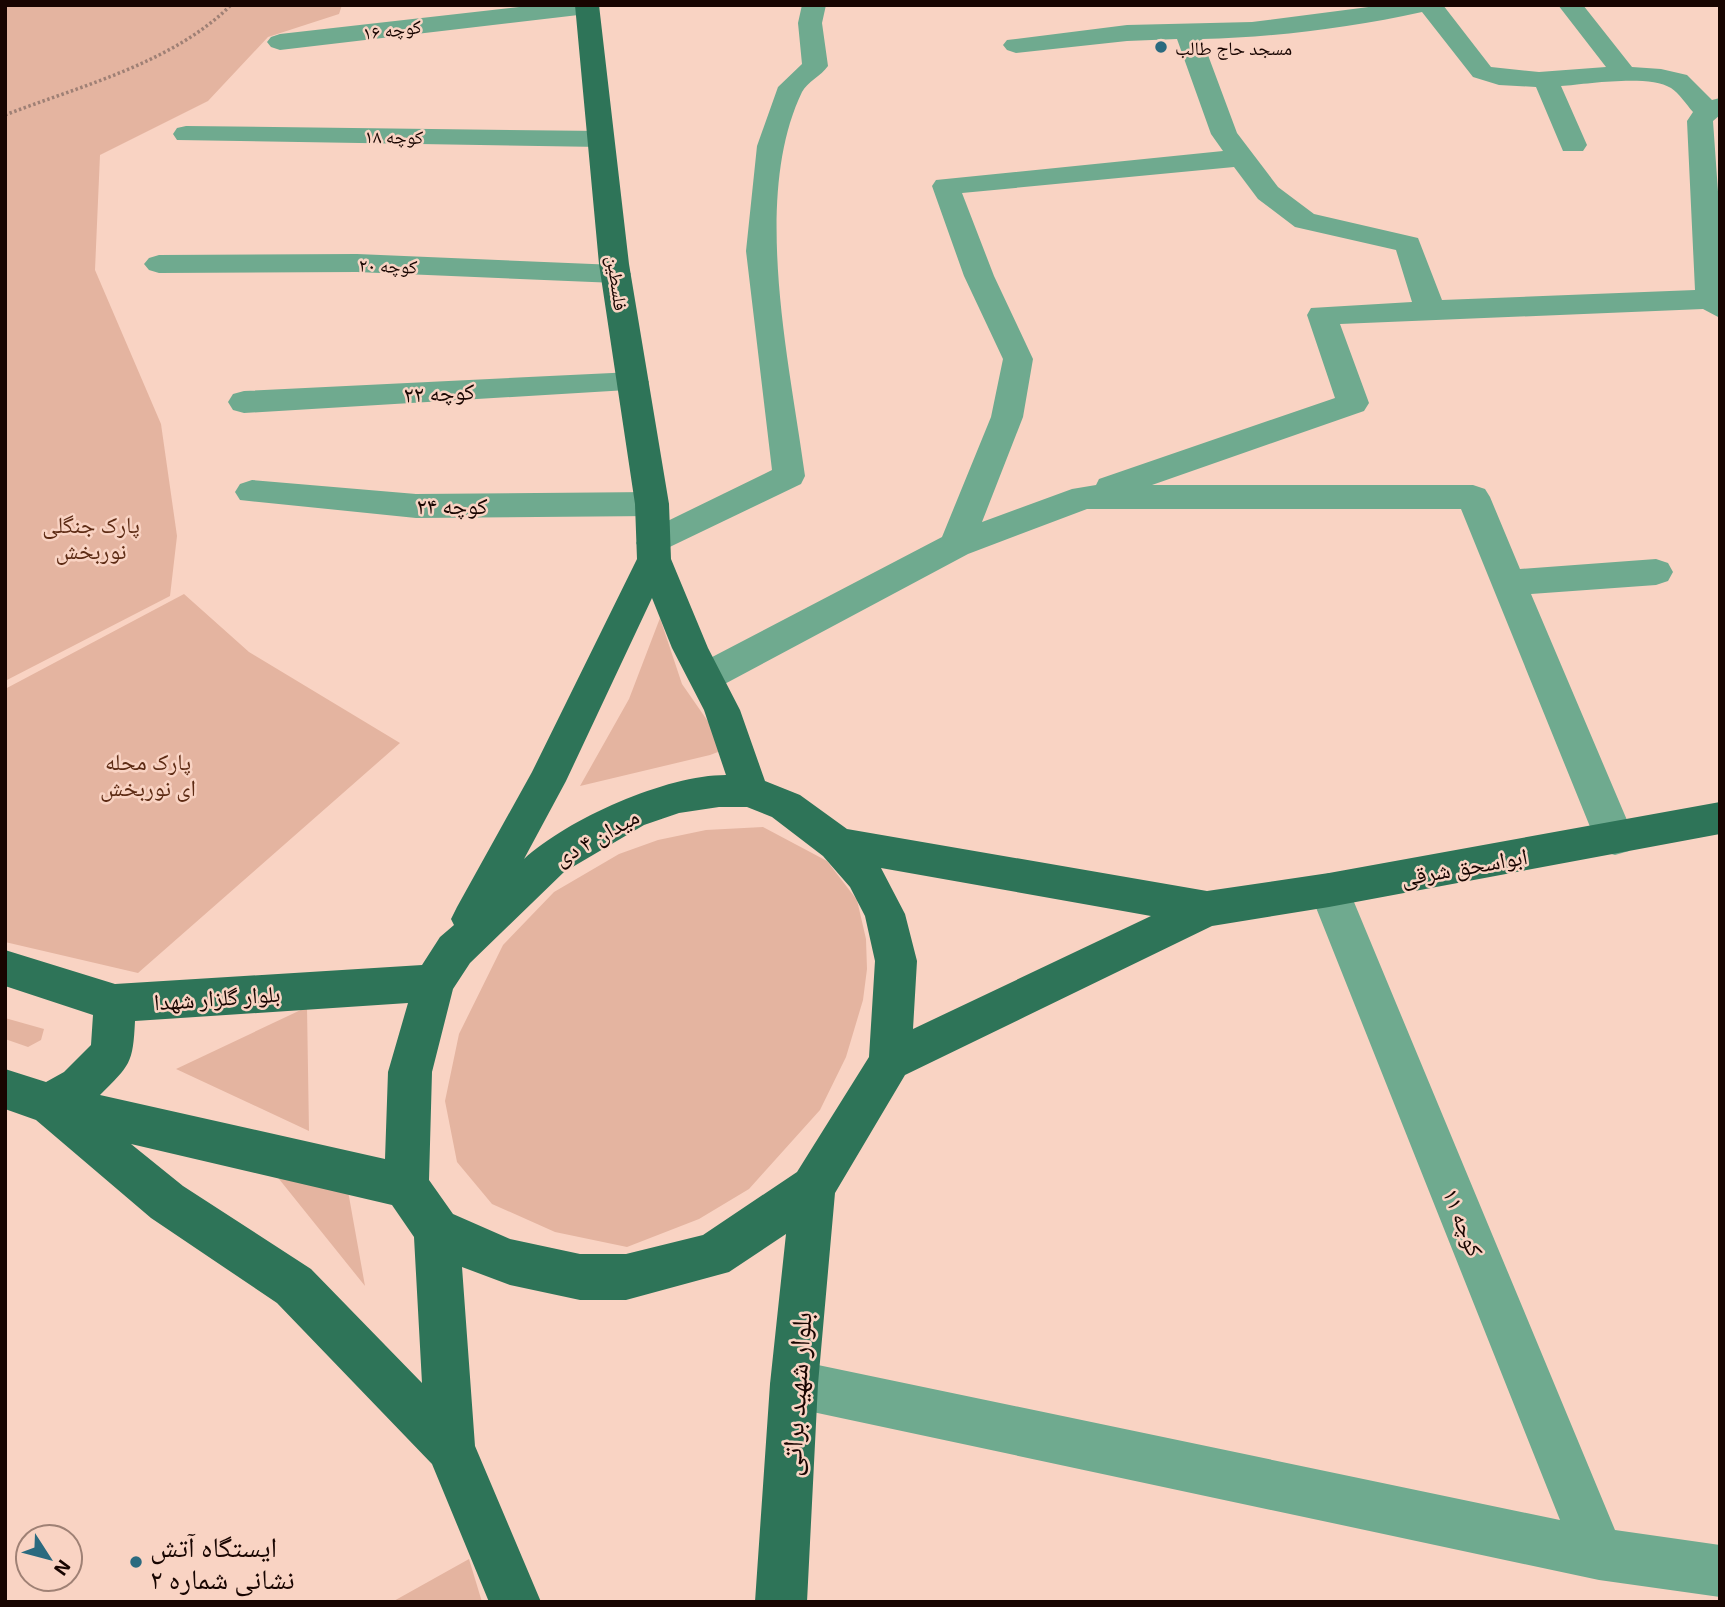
<svg xmlns="http://www.w3.org/2000/svg" width="1725" height="1607" font-family="'Exo 2','Noto Naskh Arabic',sans-serif">
<rect width="100%" height="100%" fill="#f9d3c3"/>
<path fill="#e4b4a0" d="M5,5H342L339,14L268,37L208,101L100,155L95,270L161,424L177,536L170,596L5,681Z
M184,594L249,652L400,743L138,973L5,942V689Z
M660,618L682,684L723,743L718,752L710,755L580,786L629,699Z
M763,827L827,861L857,900L866,939L867,969L863,1000L846,1057L820,1110L749,1189L699,1219L627,1247L555,1232L492,1204L457,1162L445,1101L459,1034L503,945L554,892L619,854L658,840L706,830Z
M307,1007L309,1131L176,1069Z
M5,1018L44,1029L41,1040L28,1047L5,1039Z
M275,1174L348,1191L365,1286Z
M469,1559L482,1602H392Z"/>
<g fill="none" stroke-linecap="round" stroke-linejoin="round">
<path stroke="#9f8075" stroke-width="3.5" stroke-dasharray="2.5 2.5" stroke-linecap="butt" d="M5,115C80,86 173,63 231,5"/>
<path fill="#6faa8f" fill-rule="evenodd" d="M537,5L599,7L596,12L587,14L280,50L271,47L267,42L271,37L280,34Z
M802,5H826L822,23L828,66C821,76 807,82 802,92C751,198 790,364 805,476L801,484L653,555L641,552L636,543L641,534L772,470L746,251L757,146L778,87L802,64L798,23Z
M1384,5H1443L1491,67L1539,72L1606,67L1558,5H1583L1632,67L1661,69L1687,75L1712,100L1720,98V115L1713,121L1720,220V318L1703,309L1340,324L1369,403L1364,411L1152,485H1473L1485,489L1490,497L1520,569L1656,559L1668,563L1673,572L1668,581L1656,585L1531,594L1635,839L1629,851L1615,855L1601,851L1595,839L1461,509H1087L968,554L719,687L706,691L693,687L688,677L693,667L942,537L991,417L1003,359L964,276L932,186L936,180L1223,151L1211,134L1177,39L1127,41L1016,53L1007,50L1003,45L1007,40L1127,25L1252,22ZM1422,12L1473,77L1499,85L1536,87L1563,151H1583L1587,145L1561,86C1587,84 1649,74 1671,88C1679,93 1686,104 1693,112L1687,121L1695,290L1442,300L1418,238L1314,214L1278,187L1237,133L1202,39C1276,37 1350,28 1422,12ZM1234,167L1258,199L1295,227L1396,250L1412,302L1311,308L1307,315L1335,398L1099,479L1096,485L1072,489L982,522L1023,417L1033,359L994,276L962,193Z
M186,126L601,131L611,133L614,139L611,145L601,147L177,140L173,134L177,128Z
M357,254L616,265L626,267L631,274L626,281L616,283L357,272L159,273L149,270L144,264L149,258L159,255Z
M633,372L644,375L649,382L644,389L244,413L233,410L228,402L233,394L244,391Z
M252,480L416,494L652,492L664,496L669,504L664,512L652,516L416,518L240,500L235,492L240,484Z
M1329,873L1343,878L1349,890L1615,1530L1720,1545V1597L1599,1580L794,1408L777,1401L770,1384L777,1367L794,1360L1560,1520L1309,890L1315,878Z"/>
<path fill="#2e7458" fill-rule="evenodd" d="M575,5H599L629,264L669,504L671,559L708,648L740,710L765,781L800,795L847,829L1207,891L1329,873L1720,802V834L1329,907L1212,926L905,1075L835,1193L818,1384L807,1602H755L770,1384L786,1234L729,1272L626,1300H580L510,1285L462,1267L475,1446L541,1602H489L432,1464L277,1303L151,1218L36,1120L5,1109V1069L46,1082L64,1072L91,1045L93,1015L5,986V950L115,984L422,965L440,937L454,925L451,919L457,907L532,772L637,559L635,504L599,264ZM652,598L672,648L704,710L726,775C666,775 568,819 524,859L566,781ZM719,807H747L772,817L823,856L850,887L865,916L875,961L869,1057L797,1172L703,1235L626,1254H580L510,1239L453,1214L429,1180L432,1072L453,989L470,963L564,872L644,825L679,813ZM881,868L1151,916L913,1029L917,961L905,914ZM408,1003L388,1072L385,1159L100,1095C130,1065 133,1064 135,1021ZM131,1144L392,1205L414,1237L422,1383L311,1269L183,1186Z"/>
</g>
<g fill="#2b6a7f" stroke="#f9d3c3" stroke-width="2.5">
<circle cx="1161" cy="47" r="7"/>
<circle cx="136" cy="1562" r="7"/>
</g>
<g text-anchor="middle" dominant-baseline="central" stroke-width="5" stroke-linejoin="round" paint-order="stroke">
<g font-size="19" fill="#180501" stroke="#f9d3c3">
<text transform="translate(392 29) rotate(-7)">کوچه ۱۶</text>
<text transform="translate(394 136) rotate(1)">کوچه ۱۸</text>
<text transform="translate(388 265) rotate(2)">کوچه ۲۰</text>
<text transform="translate(618 283) rotate(82)">فلسطین</text>
</g>
<g font-size="19" fill="#180501" stroke="#f9d3c3" text-anchor="start">
<text x="1175" y="47">مسجد حاج طالب</text>
</g>
<g font-size="23" fill="#180501" stroke="#f9d3c3">
<text transform="translate(439 392) rotate(-3)">کوچه ۲۲</text>
<text x="452" y="505">کوچه ۲۴</text>
<text transform="translate(596 836) rotate(-29)">میدان ۴ دی</text>
<text transform="translate(1464 866) rotate(-10)">ابواسحق شرقی</text>
<text transform="translate(217 997) rotate(-4)">بلوار گلزار شهدا</text>
<text transform="translate(1464 1222) rotate(68)">کوچه ۱۱</text>
</g>
<g font-size="23" fill="#5d2b14" stroke="#f9d3c3">
<text x="91" y="524">پارک جنگلی<tspan x="91" dy="26">نوربخش</tspan></text>
<text x="148" y="761">پارک محله<tspan x="148" dy="26">ای نوربخش</tspan></text>
</g>
<g font-size="28" fill="#180501" stroke="#f9d3c3">
<text transform="translate(795 1394) rotate(-86)">بلوار شهید براتی</text>
</g>
<g font-size="28" fill="#180501" stroke="#f9d3c3" text-anchor="start">
<text x="150" y="1546">ایستگاه آتش<tspan x="150" dy="32">نشانی شماره ۲</tspan></text>
</g>
</g>
<rect width="1725" height="1607" fill="none" stroke="#180501" stroke-width="14"/>
<g transform="translate(49 1558) rotate(126)"><circle r="33" fill="#f9d3c3" stroke="#9f8175" stroke-width="2"/>
<path d="M0-5L12 26L0 18L-12 26Z" fill="#2b6a7f"/>
<text y="-10" font-size="19" font-weight="bold" text-anchor="middle" fill="#180501">N</text>
</g>
</svg>
